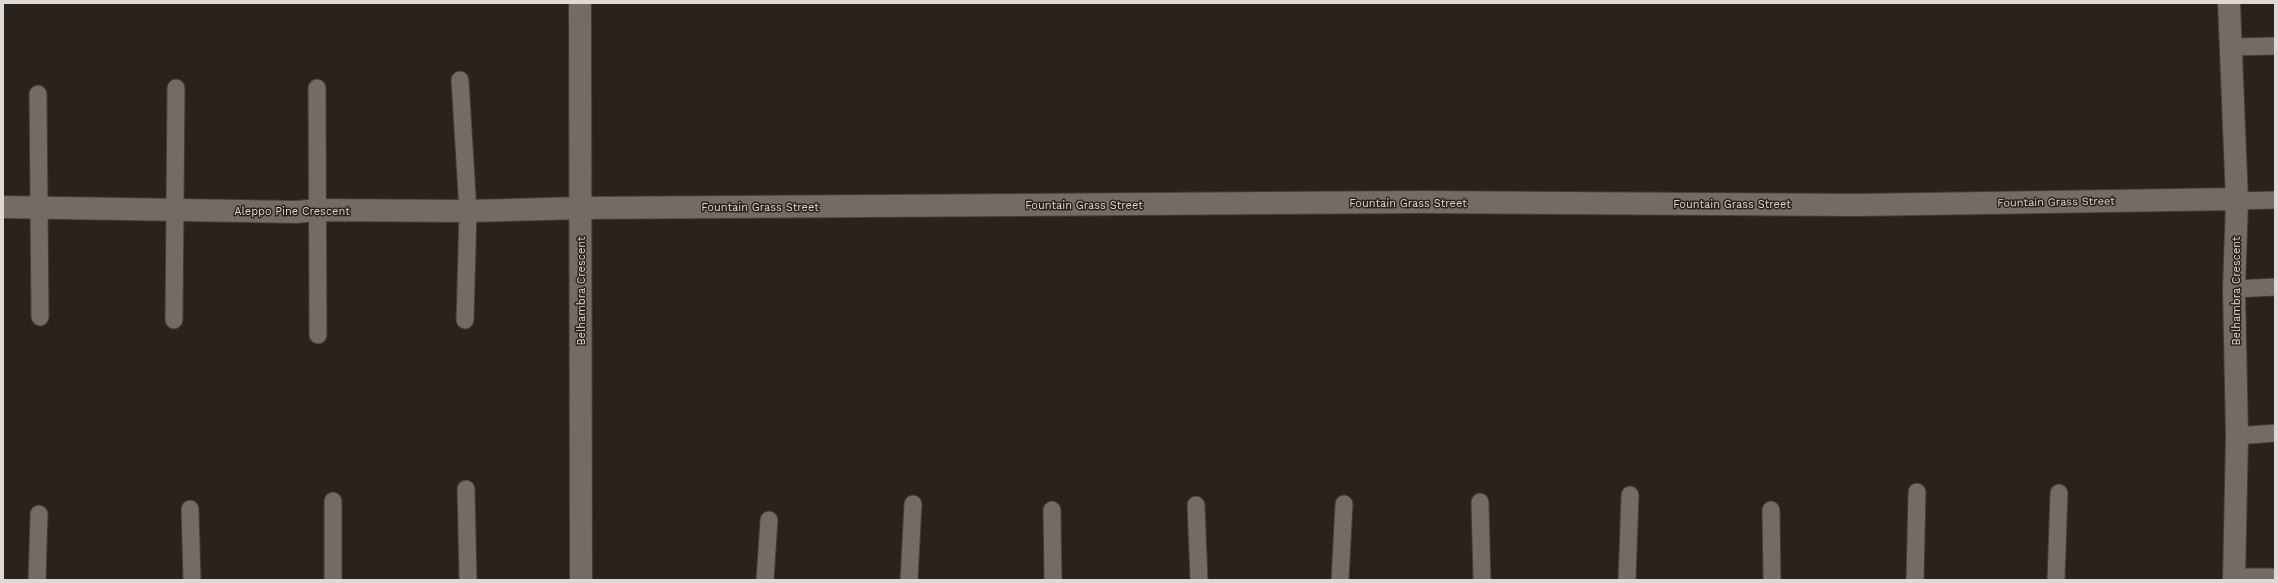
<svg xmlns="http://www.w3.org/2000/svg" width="2278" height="583" font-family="'Work Sans',sans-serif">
<rect width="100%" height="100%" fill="#2a221b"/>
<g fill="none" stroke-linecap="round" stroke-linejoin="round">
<g stroke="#443d37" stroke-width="19">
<path id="lane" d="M2232,47L2275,46
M460,80L468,211L465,320
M317,88L318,335
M38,94L40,317
M2237,201L2275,200
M2234,289L2275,287
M174,320L176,88
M2237,436L2275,433
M466,489L468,580
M1480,502L1482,580
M1196,505L1199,580
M190,509L192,580
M1052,510L1053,580
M1771,510L1772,580
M2235,577H2275
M37,580L39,514
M333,580V501
M765,580L769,520
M909,580L913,504
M1340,580L1344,504
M1627,580L1630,495
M1915,580L1917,492
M2056,580L2059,493"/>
</g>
<g stroke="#443d37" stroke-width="24">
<path id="street" d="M580,3L581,580
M2229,3L2237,201L2234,289L2237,436L2234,580
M3,207L296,212L317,210L468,211L581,208L1423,202L1857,205L2236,199"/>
</g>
<use href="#lane" stroke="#756b63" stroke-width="17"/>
<use href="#street" stroke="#756b63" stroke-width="22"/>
</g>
<g text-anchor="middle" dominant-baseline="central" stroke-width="3" stroke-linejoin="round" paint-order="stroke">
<g font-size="11" fill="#ded9d4" stroke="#2a221b">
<text transform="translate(2056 202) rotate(-1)">Fountain Grass Street</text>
<text x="1408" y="203">Fountain Grass Street</text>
<text x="1732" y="204">Fountain Grass Street</text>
<text x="1084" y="205">Fountain Grass Street</text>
<text x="760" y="207">Fountain Grass Street</text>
<text x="292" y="211">Aleppo Pine Crescent</text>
<text transform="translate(581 291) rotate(-90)">Belhambra Crescent</text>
<text transform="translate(2236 291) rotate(-90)">Belhambra Crescent</text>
</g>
</g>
<rect width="2278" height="583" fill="none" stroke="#ded9d4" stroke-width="8"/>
</svg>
